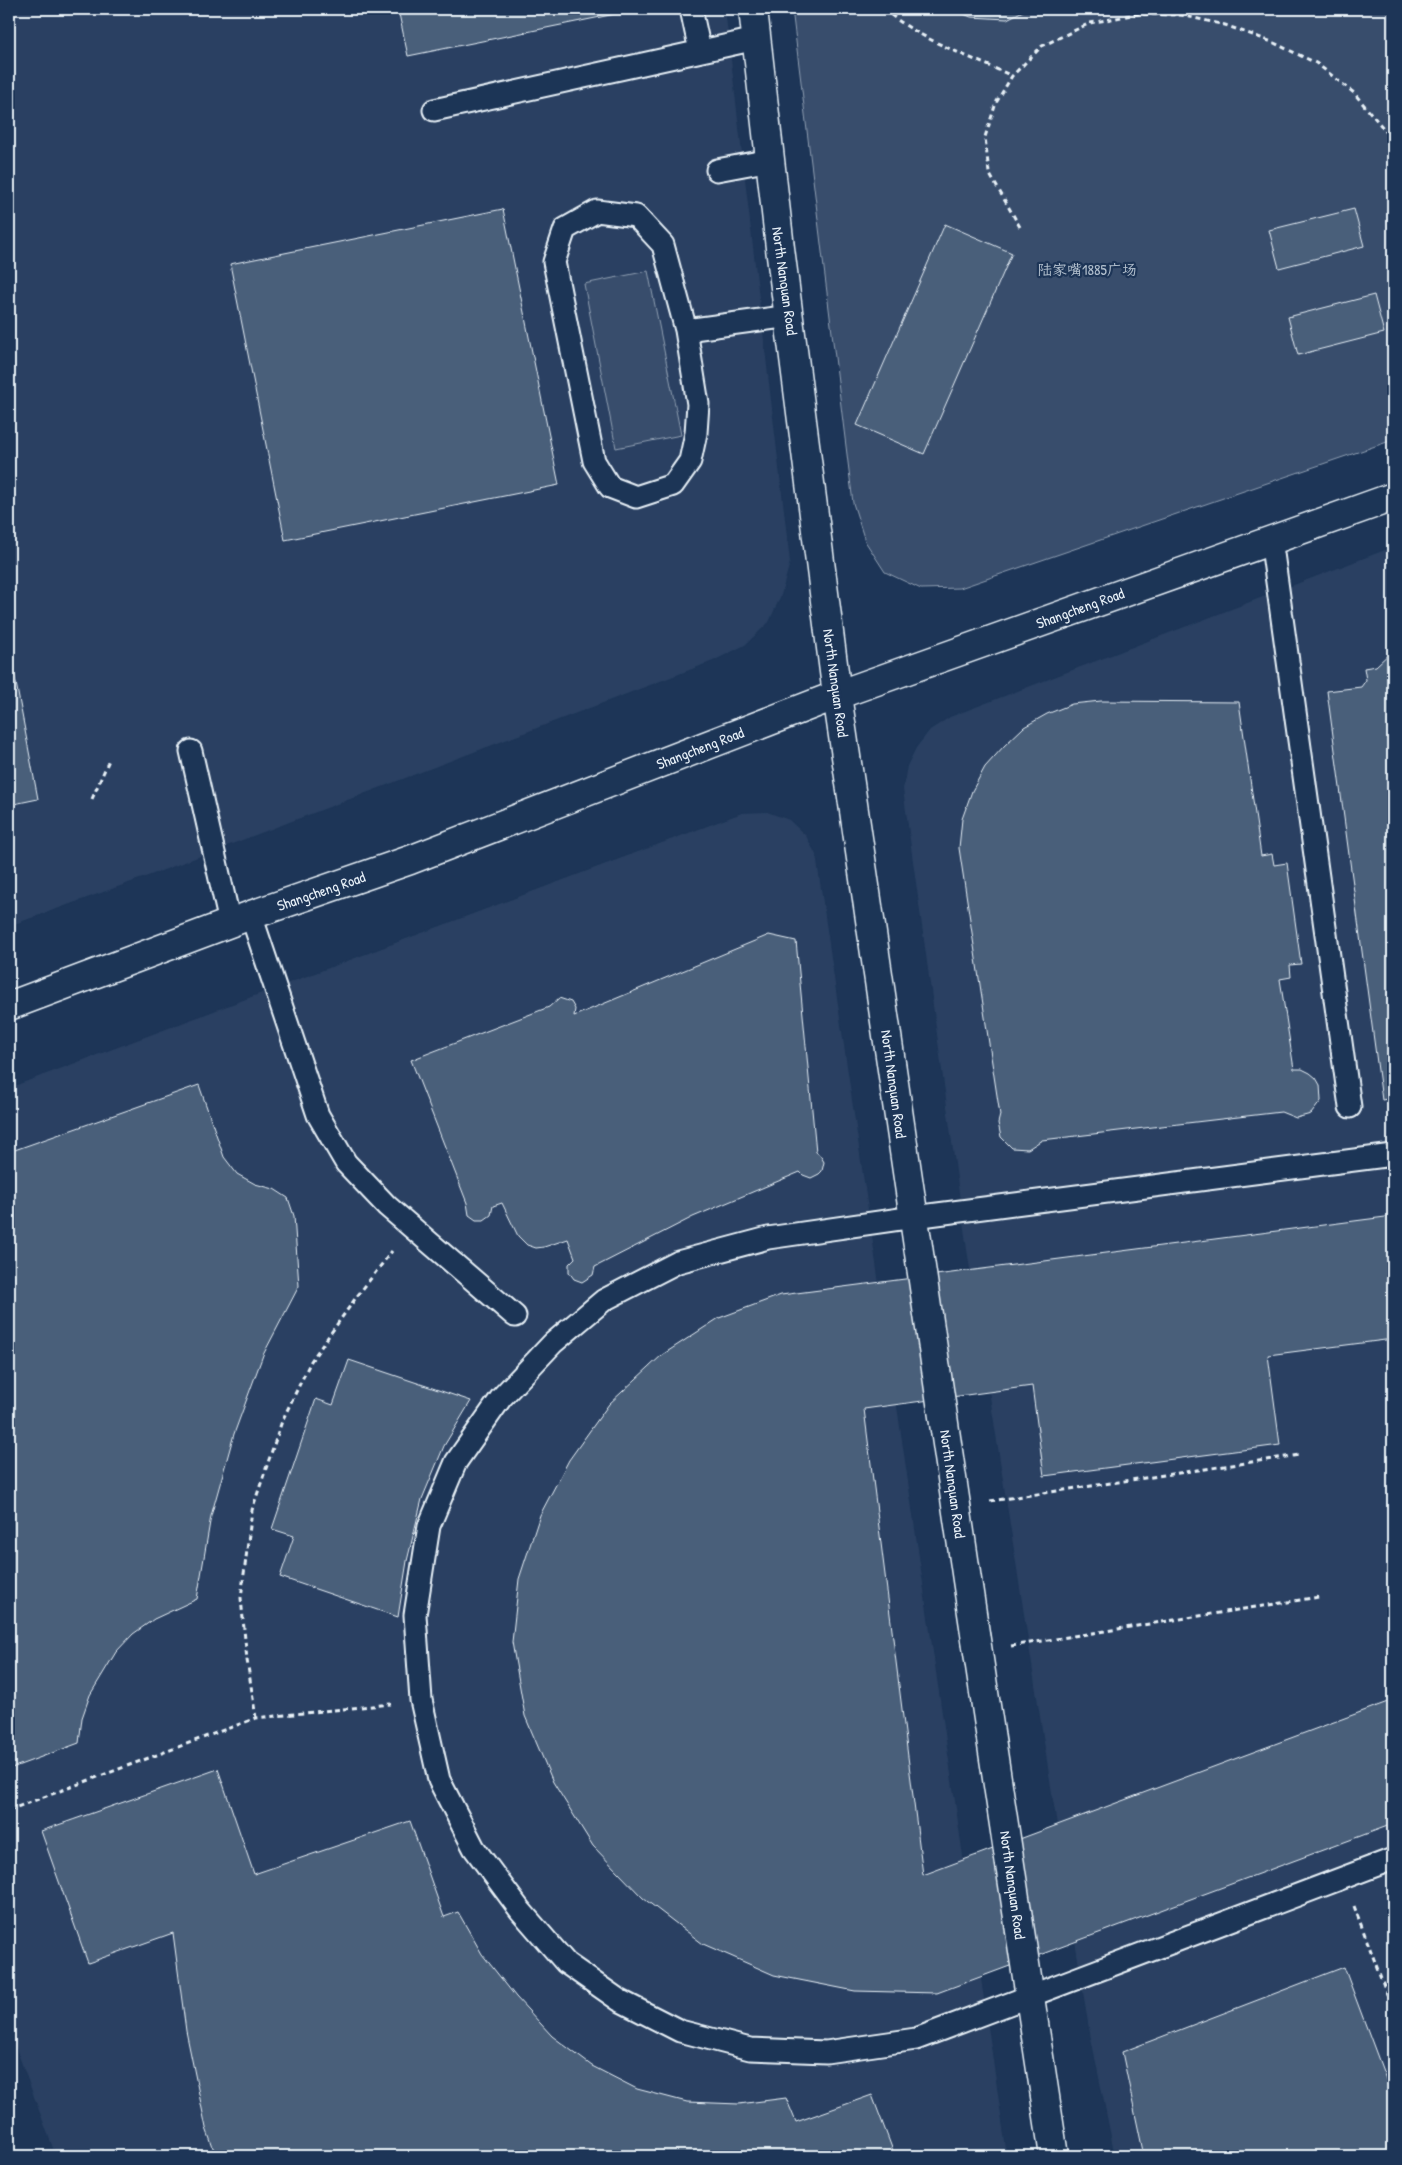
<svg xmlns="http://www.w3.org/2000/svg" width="1402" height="2165" font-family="'Patrick Hand','LXGW WenKai TC',sans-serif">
<rect width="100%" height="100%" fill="#1d3557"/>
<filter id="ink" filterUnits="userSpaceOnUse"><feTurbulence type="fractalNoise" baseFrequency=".02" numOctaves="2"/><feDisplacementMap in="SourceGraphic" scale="10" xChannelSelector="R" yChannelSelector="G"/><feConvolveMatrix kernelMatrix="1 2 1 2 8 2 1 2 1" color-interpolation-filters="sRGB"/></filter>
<g filter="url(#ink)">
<path fill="#2a4162" d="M9,9H725L790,562L781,595L769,622L745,645L713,661L145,877L9,926Z
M1393,547V2156H1115L1088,2023L966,1243L903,789L907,766L916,748L930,730L950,717Z
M767,812L789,820L806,836L816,855L1007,2156H56L9,2029V1088L742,813Z"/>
<path fill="#374d6c" stroke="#909fb2" d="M792,9H1393V440L960,588L921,589L885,572L865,541L853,503Z
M648,271L681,435L616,448L584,284Z"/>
<path fill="#495e7a" stroke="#e8f1f8" d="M398,9H640L408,56Z
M951,9H1027L1007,19L971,17Z
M503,209L559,485L285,540L230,264Z
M1354,209L1364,246L1279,268L1269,230Z
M945,224L1012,253L924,454L857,425Z
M1374,295L1384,333L1298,355L1288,317Z
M9,646L38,799L9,805Z
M1393,650V1098L1382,1100L1327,691L1361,687L1366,680L1364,668L1376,666Z
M1101,701L1239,702L1261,856L1272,854L1274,865L1287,863L1301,964L1290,965L1291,977L1280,979L1294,1069H1302L1310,1073L1316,1078L1320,1085L1321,1101L1311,1114L1296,1118L1281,1112L1042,1140L1028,1149L1012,1148L1001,1137L998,1123L1000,1115L959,848L962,819L972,791L985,767L1004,746L1024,727L1047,714L1072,704Z
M769,935L796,941L816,1152L820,1155L824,1162L822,1171L819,1174L811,1178L803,1175L800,1172L693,1217L595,1267L593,1275L582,1282L574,1279L569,1272V1264L575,1258L568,1239L544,1247L536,1248L527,1245L518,1236L502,1203L493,1206L491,1215L484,1220H476L469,1215L467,1203L411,1060L549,1007L559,998L571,1002L575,1009L574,1016Z
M199,1085L224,1157L237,1174L255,1184L274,1189L288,1198L294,1216L299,1286L263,1355L234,1434L211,1516L197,1599L154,1619L133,1634L116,1652L90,1695L82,1718L79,1743L9,1769V1152Z
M1393,1216V1339L1268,1355L1280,1445L1044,1476L1032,1386L864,1409L923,1875L1393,1700V1824L937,1993L855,1991L774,1975L703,1944L643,1898L593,1846L553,1782L525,1716L512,1642L519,1579L540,1515L569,1460L609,1404L662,1355L719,1318L781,1295Z
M349,1360L471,1401L444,1446L422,1499L407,1561L398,1617L280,1577L294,1536L272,1529L316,1399L333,1405Z
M218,1769L254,1874L410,1821L444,1917L458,1912L482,1954L516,1997L552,2036L592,2066L637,2089L687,2102L739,2104L786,2098L796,2122L872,2095L895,2156H216L206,2128L186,2031L173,1933L88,1963L41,1831Z
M1344,1967L1393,2098V2156H1144L1122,2052Z"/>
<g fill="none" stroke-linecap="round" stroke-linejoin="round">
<g stroke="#e8f1f8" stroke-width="25">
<path id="lane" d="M691,9L700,51
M434,110L756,39
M717,170L770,160
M597,211L636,216L663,245L686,330L698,404L696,433L690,461L673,485L636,497L610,487L594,461L554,262L565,229Z
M686,330L790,316
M1271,539L1350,1107
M191,751L230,923
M251,915L318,1115L346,1163L387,1206L515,1316
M1393,1155L914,1217L768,1238L678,1262L604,1300L553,1343L501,1398L456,1462L429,1526L415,1615L421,1700L439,1780L474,1848L520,1910L566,1963L619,2000L680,2031L750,2049L826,2052L916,2039L1393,1859"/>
</g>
<g stroke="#e8f1f8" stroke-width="31">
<path id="secondary" d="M753,9L780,248L837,695L967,1580L1054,2156
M9,1006L251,915L410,860L837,695L1393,497"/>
</g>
<path stroke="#e8f1f8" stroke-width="3" stroke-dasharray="5 4" stroke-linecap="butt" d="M884,9C919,40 969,56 1012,76
M1020,227L989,173L985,137L996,103L1012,76L1042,46L1090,23L1137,14L1181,15L1225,25L1272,42L1316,63L1354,93L1393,140
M92,799L109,760
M990,1501L1299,1455
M1011,1646L1319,1597
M256,1718L247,1660L241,1598L252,1510L282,1421L311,1361L355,1299L392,1251
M9,1810L256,1718L391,1704
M1354,1906L1393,2010"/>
<use href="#lane" stroke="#1d3557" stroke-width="21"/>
<use href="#secondary" stroke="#1d3557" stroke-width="28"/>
</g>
</g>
<g text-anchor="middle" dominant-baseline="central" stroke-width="4.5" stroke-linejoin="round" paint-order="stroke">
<g font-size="15" fill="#b3c0ce" stroke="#1d3557">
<text x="1087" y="269">陆家嘴1885广场</text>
</g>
<g font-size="15" fill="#e8f1f8" stroke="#1d3557">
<text transform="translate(785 281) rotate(82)">North Nanquan Road</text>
<text transform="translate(1080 608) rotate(-20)">Shangcheng Road</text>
<text transform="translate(836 683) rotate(82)">North Nanquan Road</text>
<text transform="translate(700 748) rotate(-21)">Shangcheng Road</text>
<text transform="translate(321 891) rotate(-19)">Shangcheng Road</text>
<text transform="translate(894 1084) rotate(82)">North Nanquan Road</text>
<text transform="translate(953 1484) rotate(82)">North Nanquan Road</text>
<text transform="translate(1013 1885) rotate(82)">North Nanquan Road</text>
</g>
</g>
<rect width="1402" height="2165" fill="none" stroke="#1d3557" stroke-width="30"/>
<rect x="15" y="15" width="1372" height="2135" fill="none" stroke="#e8f1f8" stroke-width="2" filter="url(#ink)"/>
</svg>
